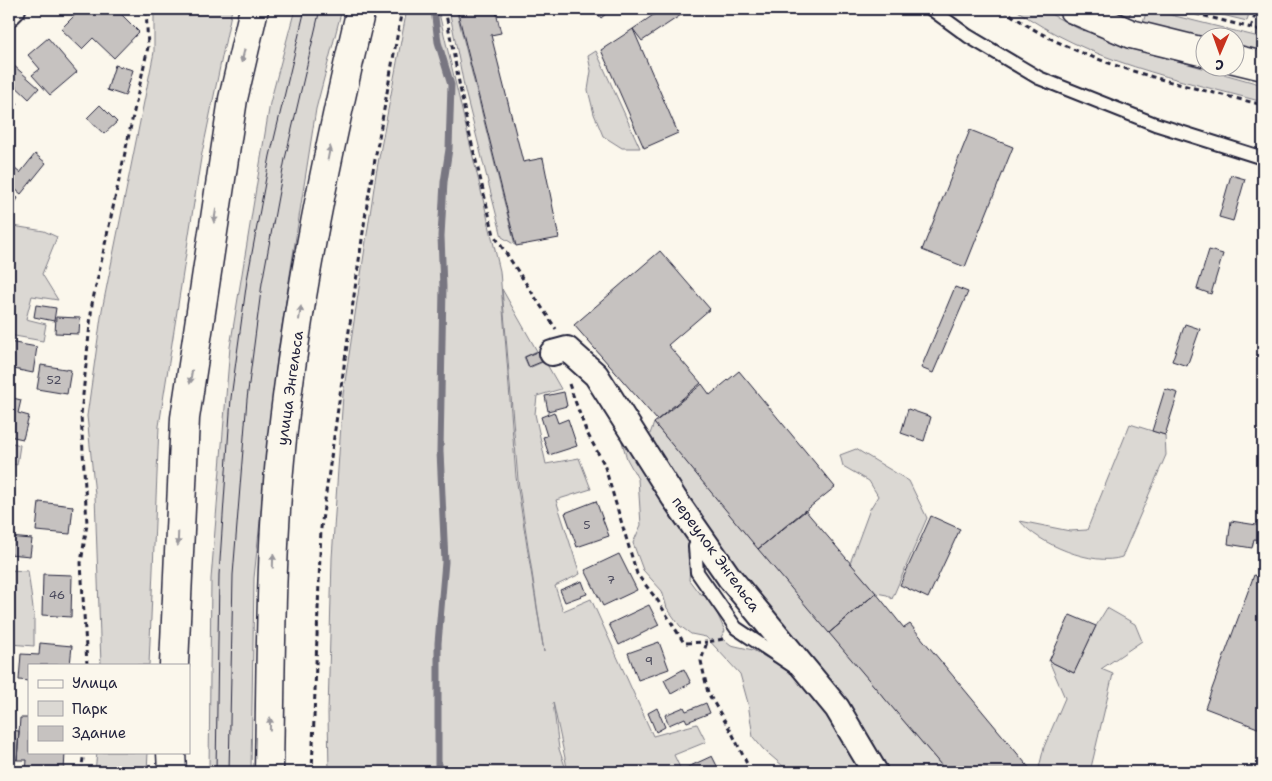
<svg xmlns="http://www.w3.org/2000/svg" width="1272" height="781" font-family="'Shantell Sans',sans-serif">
<rect width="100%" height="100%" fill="#fbf7ec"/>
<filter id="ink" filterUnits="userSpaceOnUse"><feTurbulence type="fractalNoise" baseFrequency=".02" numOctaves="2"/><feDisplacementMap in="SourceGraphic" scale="10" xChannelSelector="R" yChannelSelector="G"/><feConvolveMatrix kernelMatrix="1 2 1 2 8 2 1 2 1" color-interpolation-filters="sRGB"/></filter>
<g filter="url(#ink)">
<path fill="#dbd8d3" stroke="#7e7d87" d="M154,9H232L201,158L159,426L149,665H101L95,495L87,416L102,310L154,52Z
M295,9H342L316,109L278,351L254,578L251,772H209L211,579L230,347L270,103Z
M407,9H438L500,271L516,477L544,652L518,480L502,289L537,351L524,357L529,368L545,361L561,389L537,396L535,414L546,464L579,458L591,489L556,500L580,574L555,586L563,611L591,599L653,736L697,724L706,742L674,755L682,772H568L553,702L559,749L567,772H329L328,713L332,558L343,395L376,174Z
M449,9H456L515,245L502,237L465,91Z
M1015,9H1041L1079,29L1142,51L1263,85V102C1177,79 1089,62 1015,9Z
M1107,9H1132L1128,19Z
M1147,9L1263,38V55L1235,47L1234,38L1204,39L1143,23Z
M1198,9H1250L1247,21Z
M596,51L640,148H622L603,136L594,114L588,90L591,71L588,56Z
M13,226L44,231L57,237L42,274L58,300L32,296L26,319L46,324L43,341L9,335V232Z
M654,423L947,772H883L744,585L646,445Z
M1130,424L1165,435L1166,455L1122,557C1094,567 1038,544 1020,521L1070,531L1087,530Z
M618,428L692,541L689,580L698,592L711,600L725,631L721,637L731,645L753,650L798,676L814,692L867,772H790L763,749L753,737L748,703L740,674L706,637L691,634L680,626L667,608L662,591L643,570L633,543L641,525L638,479L627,459Z
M9,442L20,445L17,465L9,463Z
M856,449L909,481L927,518L892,599L887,595L876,593L850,563L870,509L878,496L869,481L843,466L840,455Z
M9,570L28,571L34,616V646L10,644L9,666Z
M1107,608L1135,624L1142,641L1101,669L1113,674L1090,772H1038L1044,747L1065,698L1049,661L1074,673L1096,626Z
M97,752H148L147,772H95Z"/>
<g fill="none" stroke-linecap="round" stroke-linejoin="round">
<path stroke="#787681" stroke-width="7" d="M434,9L438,42L451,85L449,149L444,182L441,236L443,287L440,451L445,562L438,643V772"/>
</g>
<path fill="#c6c2c0" stroke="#22223b" d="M81,9H116L139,32L114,58L93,38L82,49L61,29Z
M457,9H511L496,12L501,33L491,35L523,162L543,158L559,238L516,246Z
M594,9H612L601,18Z
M662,9H690L642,41L633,29Z
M633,29L678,133L644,148L601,50Z
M48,38L77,72L50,95L32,75L40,69L28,55Z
M12,64L39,88L29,99L9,80V68Z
M115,65L133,70L125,96L107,90Z
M9,92L18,104L9,111Z
M100,105L117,122L104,134L87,118Z
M970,130L1013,147L965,267L922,250Z
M35,154L46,163L21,194L9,184V164L20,173Z
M1231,175L1245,179L1233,221L1219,217Z
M9,193L18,198L9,214Z
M1209,250L1223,254L1211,294L1197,289Z
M660,251L710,309L668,345L701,383L657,420L574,325Z
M955,287L968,292L933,373L921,368Z
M36,305L56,308L54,321L34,317Z
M56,317L80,318L79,334L55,333Z
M1185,324L1200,329L1187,366L1172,361Z
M9,342L37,347L33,373L9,368Z
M541,350L546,360L529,367L525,357Z
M41,365L71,370L67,394L37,389Z
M739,371L835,487L758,549L654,423L702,384L710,395Z
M1165,389L1178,393L1165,435L1152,431Z
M564,392L567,406L548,411L545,396Z
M9,397L21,400L18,413L29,416L23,439L9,436Z
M908,409L931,417L924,441L901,433Z
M554,412L558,423L568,419L577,446L549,455L543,437L547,436L541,417Z
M9,487H13L10,507H9Z
M596,501L609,536L577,547L565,513Z
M39,502L73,506L70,534L36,531Z
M805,510L876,593L829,633L758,549Z
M931,516L960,529L928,598L900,585Z
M1231,521L1263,526V540L1254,539L1252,548L1228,544Z
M9,537L32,539L30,556L9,554Z
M619,554L637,590L603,606L585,570Z
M43,574L72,575L71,617L42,615Z
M1254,575L1263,579V730L1205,708Z
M582,581L587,594L565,602L560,590Z
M876,593L904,628L910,624L1031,770L1028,772H947L829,633Z
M649,605L659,625L619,645L609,624Z
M1070,615L1096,626L1074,673L1049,661Z
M659,642L669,669L638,680L628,653Z
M40,643L72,646L70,665H29V681L19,680L21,654L39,655Z
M684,669L691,683L671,694L664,680Z
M706,703L710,713L687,722L685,718L669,725L665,715L684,707L686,711Z
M657,708L665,727L656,732L648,713Z
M20,718H29V752H65L64,772H26L27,760H17Z
M9,730L19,731L17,760L9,759V763Z
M712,756L720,772H688L686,768Z"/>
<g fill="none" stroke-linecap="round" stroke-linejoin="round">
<g stroke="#22223b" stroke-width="16">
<path id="lane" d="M931,9L968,36L1039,78L1155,124L1263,158
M705,543L695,547L697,572L736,628L793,666"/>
</g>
<g stroke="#22223b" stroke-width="28">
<path id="street" d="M9,13L13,9
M552,353L567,349L596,375L674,498L729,577L837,708L875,772"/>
</g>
<g stroke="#22223b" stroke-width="31">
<path id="secondary" d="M1073,9L1131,34L1204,52
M1234,59L1263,66"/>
</g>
<g stroke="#22223b" stroke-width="31">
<path id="primary" d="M174,665L185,418L233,99L254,9
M171,752L172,772
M269,772C271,661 270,550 282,439C298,294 328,151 361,9"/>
</g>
<path stroke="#22223b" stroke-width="3" stroke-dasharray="5 4" stroke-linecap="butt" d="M445,9L467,124L494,235L556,329
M1003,9C1076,64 1176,83 1263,105
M1178,9L1263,31
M1251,28L1257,9
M569,384L586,431L604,464L637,574L658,601L684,643L707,642
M723,639L707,642L701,661L708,693L732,733L751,772
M87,665L81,563L87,524L81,415L92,304L148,47L146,9
M81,772L84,752
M312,772L321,528L367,204L402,9"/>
<use href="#lane" stroke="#fbf7ec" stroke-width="12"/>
<use href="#street" stroke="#fbf7ec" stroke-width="24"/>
<use href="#secondary" stroke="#fbf7ec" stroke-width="28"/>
<use href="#primary" stroke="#fbf7ec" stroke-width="28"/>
<path stroke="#22223b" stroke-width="1" d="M216,772L219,575L231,398L247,280L270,156L305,9
M229,772L233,575L247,399L262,283L285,159L320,9"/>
</g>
<defs><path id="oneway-solid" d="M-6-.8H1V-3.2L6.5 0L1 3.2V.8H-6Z" transform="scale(1.25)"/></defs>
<g fill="#99979c">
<use href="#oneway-solid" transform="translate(243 56) rotate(103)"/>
<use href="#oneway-solid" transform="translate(329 153) rotate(-79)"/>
<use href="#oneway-solid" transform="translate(215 216) rotate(99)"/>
<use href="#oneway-solid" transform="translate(300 313) rotate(-82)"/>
<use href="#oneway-solid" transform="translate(191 377) rotate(99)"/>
<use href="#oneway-solid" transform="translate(178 539) rotate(92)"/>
<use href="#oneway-solid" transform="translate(273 561) rotate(-88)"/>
<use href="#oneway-solid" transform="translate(270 724) rotate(-89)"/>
</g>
</g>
<g text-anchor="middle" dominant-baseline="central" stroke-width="4" stroke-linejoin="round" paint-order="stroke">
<g font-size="12" fill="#4b4a5c">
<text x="54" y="380">52</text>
<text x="587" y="525">5</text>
<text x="611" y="580">7</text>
<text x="57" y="595">46</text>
<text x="649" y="661">9</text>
</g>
<g font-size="15" fill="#22223b" stroke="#fbf7ec">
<text transform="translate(290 388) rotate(-82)">улица Энгельса</text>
<text transform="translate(716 554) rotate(54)">переулок Энгельса</text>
</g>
</g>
<rect width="1272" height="781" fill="none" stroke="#fbf7ec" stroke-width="30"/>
<rect x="15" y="15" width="1242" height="751" fill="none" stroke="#22223b" stroke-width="2" filter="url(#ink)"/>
<rect x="28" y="664" width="162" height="90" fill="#fbf7ec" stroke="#a4a2a5"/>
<rect x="38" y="680" width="25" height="8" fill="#fbf7ec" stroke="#a4a2a5"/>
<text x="72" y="688" font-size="15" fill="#22223b">Улица</text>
<rect x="38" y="701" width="25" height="15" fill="#dbd8d3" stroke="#a4a2a5"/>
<text x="72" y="714" font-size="15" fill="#22223b">Парк</text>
<rect x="38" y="726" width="25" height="15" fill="#c6c2c0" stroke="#a4a2a5"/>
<text x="72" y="738" font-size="15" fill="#22223b">Здание</text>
<g transform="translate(1220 52) rotate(182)"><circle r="24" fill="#fbf7ec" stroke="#a4a2a5"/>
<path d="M0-4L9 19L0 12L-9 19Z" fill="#c8321e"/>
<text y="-8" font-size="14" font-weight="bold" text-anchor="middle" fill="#22223b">С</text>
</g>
</svg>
